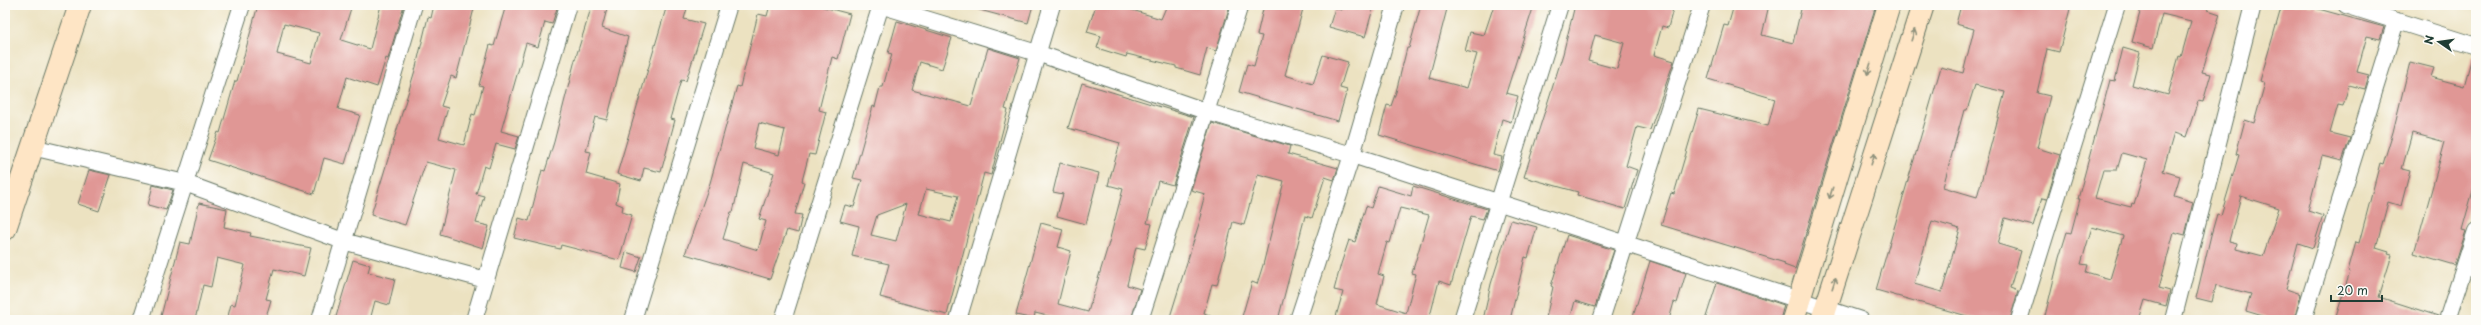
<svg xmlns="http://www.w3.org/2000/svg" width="2481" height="325" font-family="'Playpen Sans',sans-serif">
<rect width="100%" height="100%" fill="#fdfcf7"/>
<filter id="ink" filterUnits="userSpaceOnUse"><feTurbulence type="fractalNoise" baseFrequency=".025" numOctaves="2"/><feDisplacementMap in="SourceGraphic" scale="8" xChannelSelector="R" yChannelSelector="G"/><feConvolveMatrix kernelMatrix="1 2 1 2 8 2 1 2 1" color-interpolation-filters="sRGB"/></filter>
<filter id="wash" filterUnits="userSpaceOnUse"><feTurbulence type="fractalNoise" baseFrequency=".012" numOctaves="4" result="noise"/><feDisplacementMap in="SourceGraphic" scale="16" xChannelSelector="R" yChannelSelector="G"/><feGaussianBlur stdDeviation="0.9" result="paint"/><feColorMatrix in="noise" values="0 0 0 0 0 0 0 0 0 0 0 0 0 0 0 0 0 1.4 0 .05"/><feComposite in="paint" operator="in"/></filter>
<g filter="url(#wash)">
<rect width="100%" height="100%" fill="#ece2c1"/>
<g id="blocks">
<path fill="#e09795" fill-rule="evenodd" d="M258,5H352L341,40L370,49L381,5H404L388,59L386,58L377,87L347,77L338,109L360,115L345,164L324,158L314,194L208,160L218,132L220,133L235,81H237ZM284,24L319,33L311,63L277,54Z
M434,5H475L456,78L451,76L441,106L448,108L439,138L464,145L472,114L475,115L483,86L479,85L490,45L494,46L506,5H558L552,24L545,22L538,47L526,43L501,131L519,136L515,149L496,144L489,168L484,166L476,194L484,196L476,223L489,226L483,248L440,234L456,170L426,162L405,225L371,215L416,67L428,17L431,18Z
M592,5H608L602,28L628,37L607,120L595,117L586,151L591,152L586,174L620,184L616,203L623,206L622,212L632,215L619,260L561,245L560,249L514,238L519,218L529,221L542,170L545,171L554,142L575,60Z
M667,5H688L684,19L704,24L686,81L681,80L670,119L675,120L661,172L644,168L641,181L617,174Z
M770,5H816L850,14L838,59L832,57L819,110L826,112L815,155L809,154L802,181L804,182L795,214L802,215L798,233L787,230L770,279L685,254L710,183L737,86L740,87L758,14L767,16ZM759,123L785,130L779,155L753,148ZM744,164L774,173L759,219L766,221L758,250L723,239L731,212H733Z
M977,5H1033L1028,23L976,9Z
M1096,5H1126V8L1161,19L1167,5H1230L1216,51L1207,48L1200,75L1176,68V66L1127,54L1126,57L1097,48L1101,36L1087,32Z
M1264,5H1304L1285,75L1313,84L1323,55L1348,62L1340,88L1347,90L1338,121L1239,92L1247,64L1254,66L1262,36L1257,35Z
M1342,5H1374L1365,37L1329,27L1335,8L1341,10Z
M1421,5H1448L1429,78L1467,88L1477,54L1465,51L1470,32L1484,35L1494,5H1534L1506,93L1518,96L1511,122L1502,119L1493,155L1502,157L1498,171L1379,135L1387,105L1391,106L1396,92L1407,48H1409Z
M1575,5H1674L1668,28L1662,26L1654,55L1674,61L1650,130L1637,127L1626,166L1637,170L1625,209L1577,195L1578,192L1524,177L1563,54ZM1595,35L1624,43L1617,69L1588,61Z
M1734,5H1769L1762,35L1793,43L1802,5H1876L1795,269L1784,265L1785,263L1661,225L1671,193L1674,194L1699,109L1768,126L1775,99L1708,79L1724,25L1728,26Z
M1961,5H2071L2059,52L2047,49L2037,93L2050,96L2037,148L2060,155L2047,199L2042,198L2033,226L2005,218L1998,244L2021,251L2010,288L2018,291L2010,320H1981L1876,290L1941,67L1963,73L1974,29L1956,24ZM1975,85L2005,92L1977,197L1943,187L1964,110H1967ZM1932,221L1960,229L1942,292L1914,284Z
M2142,5H2209L2208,10L2220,14L2202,72L2211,74L2203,102L2198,101L2186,137L2174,133L2163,171L2180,176L2174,196L2193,202L2185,235L2174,232L2159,288L2170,291L2166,306L2145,300L2139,320H2044L2059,258L2067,232L2071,233L2080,199H2078L2110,80L2115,81L2123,48L2140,53L2132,85L2168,95L2179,56L2181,57L2191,21L2162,14L2153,48L2132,42ZM2122,153L2147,160L2134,205L2132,204L2131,207L2095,198L2103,170H2117ZM2092,227L2123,236L2110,279L2086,272L2088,265L2081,264Z
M2282,5H2316L2315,8L2384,27L2380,39L2367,36L2357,72L2369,75L2365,89L2349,85L2343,106L2338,105L2330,133L2350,138L2342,161L2322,156L2308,211L2323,216L2313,248L2298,243L2286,289L2301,294L2294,320H2276L2246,311L2251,294L2216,285L2212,302L2196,298L2211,235L2217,214L2221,215L2239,155L2236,154L2245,120L2254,123L2265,83L2260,81ZM2241,196L2279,208L2263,256L2236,249L2237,243L2229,241Z
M897,21L952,38L942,69L920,62L912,90L971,106L988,48L1020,58L1005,109L1008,110L991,175L984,173L947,315L880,297L889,264L852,256L859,226L840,221L845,205L854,207L862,180L853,178L873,106L875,107L880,87H883L892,54L888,53ZM926,189L958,196L951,222L919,214ZM906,204L896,241L871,235L877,215Z
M2472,57H2476V180L2462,230L2466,231L2455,265L2414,253L2445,142L2412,133L2402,169L2410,171L2401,206L2388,202L2376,248L2389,252L2388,254L2392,255L2379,297L2438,316V320H2335L2350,272L2348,271L2356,242L2359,243L2380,163L2383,164L2393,132L2410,62L2434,68L2431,77L2464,86Z
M1082,83L1194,117L1173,185L1158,181L1147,223L1152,224L1145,249L1136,247L1127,285L1140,289L1131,320H1065L1035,313L1034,319L1016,315L1041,223L1063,229L1058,247L1071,251L1058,304L1088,312L1108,246L1123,189L1108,185L1120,143L1068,128Z
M1212,123L1290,146L1288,154L1338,168L1334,180L1325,177L1312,218L1305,216L1278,320H1241L1252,282L1257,284L1263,265L1284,181L1258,174L1244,225L1233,222L1217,285L1212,284L1204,313L1210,315L1209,320H1169L1202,214L1200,213L1205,194L1191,190Z
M1060,163L1099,173L1086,224L1057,216L1063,194L1053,192Z
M89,170L111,175L99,211L78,204Z
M153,185L173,190L166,210L148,205Z
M1378,186L1411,196L1413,186L1487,209L1483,219L1471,216L1451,285L1439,281L1429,320H1335L1343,292L1334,290L1341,264L1349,240L1355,242L1366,206L1371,208ZM1400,208L1429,215L1412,273L1416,274L1406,313L1377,304L1384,276L1378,274L1387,242L1390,243Z
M199,203L227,209L224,227L251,233L250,236L311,248L304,276L274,269L266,299L271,300L265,320H227L231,304L235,305L245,265L217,258L211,287L203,285L195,320H160L180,242L190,244Z
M1511,220L1537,227L1528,258L1525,257L1510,320H1483L1491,284Z
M1567,235L1614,250L1595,307L1575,301L1570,320H1555L1546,318L1553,287L1551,286Z
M626,252L641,257L636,272L622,268Z
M353,260L370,265L368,272L395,279L389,305L375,301L370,320H335Z
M1650,261L1686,273L1677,303L1674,302L1669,320H1632Z
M1717,283L1784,305L1780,320H1705Z"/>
</g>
</g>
<g filter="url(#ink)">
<use href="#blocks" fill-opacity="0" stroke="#677765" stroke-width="1"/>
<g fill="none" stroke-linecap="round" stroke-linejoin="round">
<g stroke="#677765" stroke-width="18">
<path id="street" d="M880,5L1037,53L1208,112L1352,155L1861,320
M2346,5L2476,46
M32,147L185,183L343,241L486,280
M141,320L242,5
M320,320L414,5
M474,320L568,5
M633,320L729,5
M783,320L881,5
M958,320L1052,5
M1140,320L1240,5
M1298,320L1352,155L1396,5
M1462,320L1560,5
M1601,320L1702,5
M2019,320L2117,5
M2173,320L2253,5
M2303,320L2396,21
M2447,320L2476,231"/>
</g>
<g stroke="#677765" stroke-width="24">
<path id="secondary" d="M5,229L80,5
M1793,320L1889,5
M1822,320L1923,5"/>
</g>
<use href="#street" stroke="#fff" stroke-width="16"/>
<use href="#secondary" stroke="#fee5c5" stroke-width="22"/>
</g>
<defs><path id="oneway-shaft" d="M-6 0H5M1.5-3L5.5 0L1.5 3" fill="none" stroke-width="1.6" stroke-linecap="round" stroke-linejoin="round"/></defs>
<g stroke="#8e917c">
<use href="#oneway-shaft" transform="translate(1913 35) rotate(-72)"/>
<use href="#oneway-shaft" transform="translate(1869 69) rotate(107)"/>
<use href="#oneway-shaft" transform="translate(1873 159) rotate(-72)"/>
<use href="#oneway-shaft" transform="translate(1831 193) rotate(107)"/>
<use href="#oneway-shaft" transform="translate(1834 283) rotate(-72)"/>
</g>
</g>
<rect width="2481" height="325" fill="none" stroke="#fdfcf7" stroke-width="20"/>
<g transform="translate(2439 42) rotate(283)" stroke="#fdfcf7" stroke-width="3" paint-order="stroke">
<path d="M0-3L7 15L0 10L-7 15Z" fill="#1f3d34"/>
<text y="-6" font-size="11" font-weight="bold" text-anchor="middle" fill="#1f3d34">N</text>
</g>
<path d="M2331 295v6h51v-6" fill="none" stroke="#1f3d34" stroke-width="2"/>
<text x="2337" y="295" font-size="12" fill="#1f3d34" stroke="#fdfcf7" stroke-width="3" paint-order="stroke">20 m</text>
</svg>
